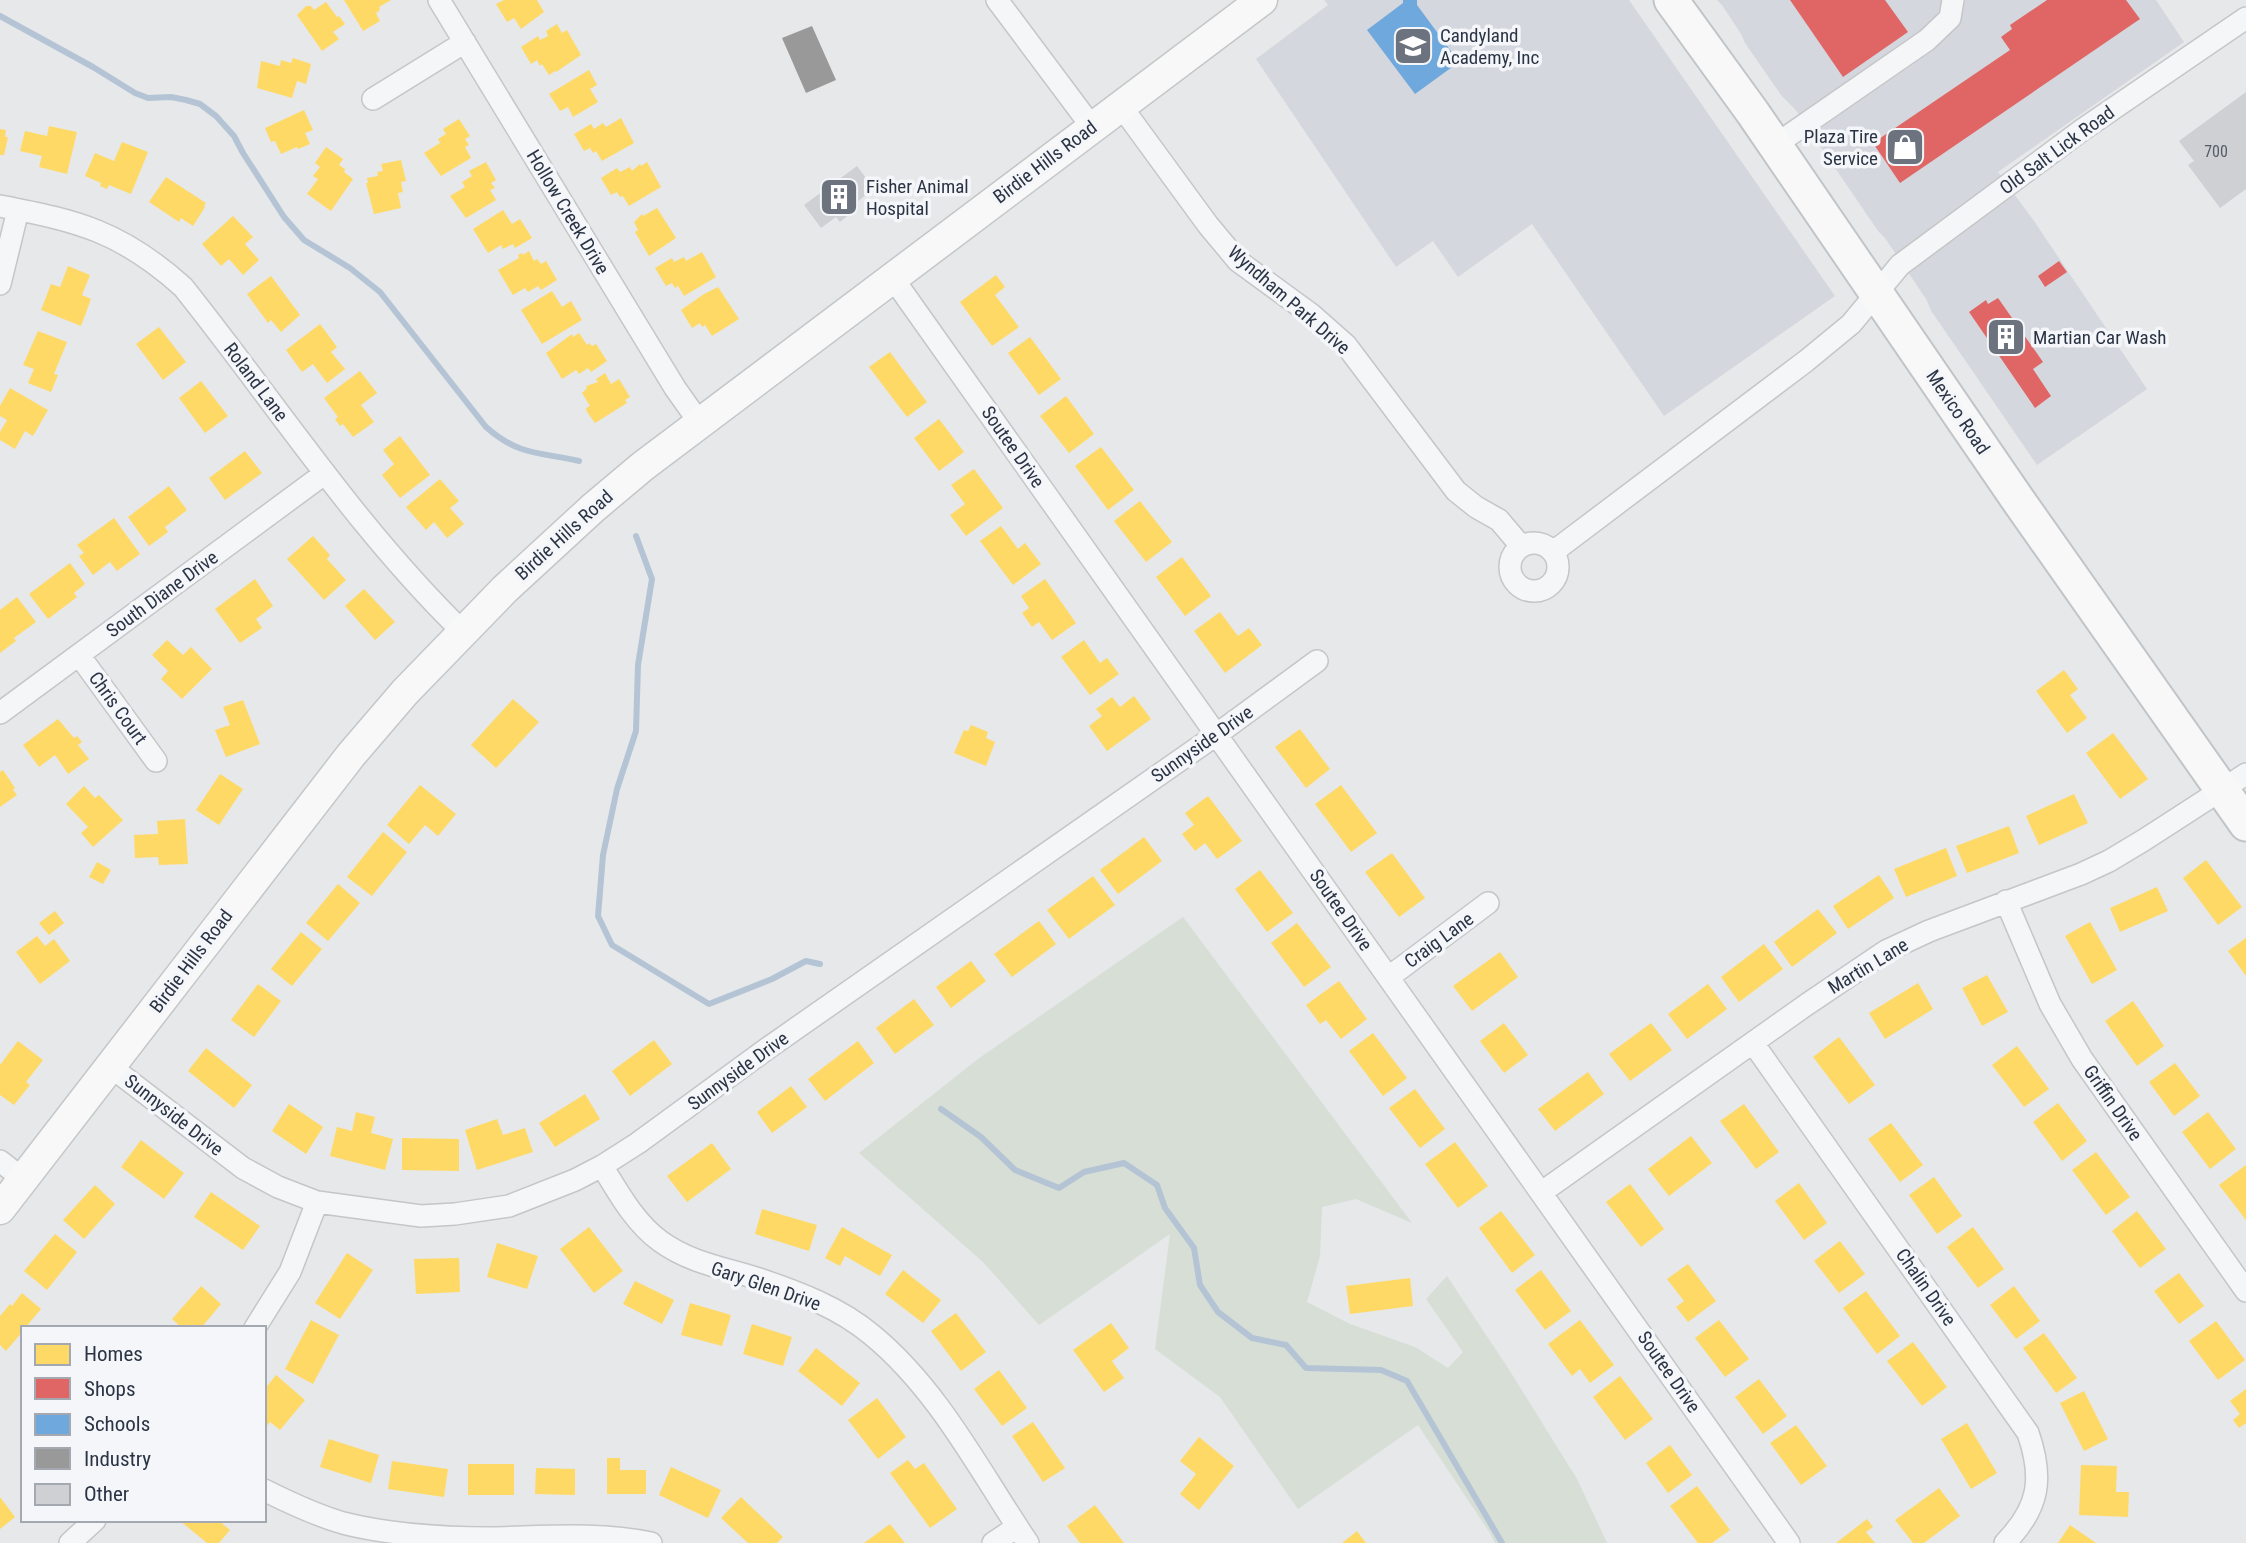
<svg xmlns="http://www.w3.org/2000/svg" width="2246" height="1543" font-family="'Roboto Condensed',sans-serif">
<rect width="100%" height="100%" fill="#e6e8ea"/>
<path fill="#d4d7dd" d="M1324,0H1629L1835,296L1664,416L1532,224L1458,277L1433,241L1396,267L1256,59L1328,5Z
M1717,0H2156L2184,42L1998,172L2034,221L2147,389L2037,465L1932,312L1926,299L1885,238L1878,231L1795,109L1781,95L1745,43L1741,34L1722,5Z"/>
<path fill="#d6ded6" d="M1183,917L1412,1223L1356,1199L1322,1207L1320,1256L1307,1302L1350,1324L1415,1347L1448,1368L1463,1352L1426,1299L1447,1276L1508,1368L1577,1479L1607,1543H1495L1490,1533L1418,1425L1298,1509L1220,1397L1155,1349L1170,1234L1039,1325L983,1262L859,1153L978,1059Z"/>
<path fill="#ffd966" d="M344,0H391L379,7L380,10L376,13L380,21L363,31Z
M504,0H537L544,12L521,29L514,18L507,22L496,4Z
M326,2L337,17L339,16L345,24L333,32L339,39L322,51L297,15L306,6H311L314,10Z
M557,24L562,33L567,30L581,55L556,72L555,71L549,75L542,64L540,66L537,60L531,64L521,47L538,36L540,40L548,36L546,31Z
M293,58L311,64L306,84L297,81L292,98L257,88L261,61L280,66L281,60L291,63Z
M589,70L597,85L590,89L598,102L573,117L568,107L560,111L549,94Z
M304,110L313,130L305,133L310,144L298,149L297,147L281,154L275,141L271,142L265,128Z
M621,118L634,143L602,161L596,151L593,153L590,148L584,151L574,134L591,124L594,129L603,123L606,127Z
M459,119L470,136L465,139L469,145L465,147L471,158L441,176L424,153L440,143L438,139L446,134L443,129Z
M49,126L77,132L67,174L39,167L42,156L20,151L25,131L47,136Z
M0,129L6,130L5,137H8L4,155H0Z
M122,142L148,152L131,194L109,185L107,189L100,186L101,183L85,176L95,153L114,161Z
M326,147L343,159L339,165L345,169L344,172L353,179L331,211L307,194L318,179L313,176L320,167L315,163Z
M401,160L406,181L401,182L403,192L398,193L401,208L374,214L366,183H368L367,178L378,176L377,172L383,171L381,164Z
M486,162L496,180L491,183L495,188L490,190L496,200L466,218L450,196L465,187L462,182L472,176L469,171Z
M647,162L661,187L629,206L623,196L620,197L617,192L611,195L601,178L617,168L620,172L630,167L632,171L640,164L641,166Z
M166,177L206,203L204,206L205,207L193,226L181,218L179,222L149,202Z
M657,208L676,238L649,256L635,232L638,230L634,222L642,214L643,216Z
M503,210L512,224L520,219L532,238L515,248L513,244L503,249L501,245L488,253L473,229Z
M233,216L253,237L245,244L259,260L243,275L229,259L221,266L202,244Z
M529,251L534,261L537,259L541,264L546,261L557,280L541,290L538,286L528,292L525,288L513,295L498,270L519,258L518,255L522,253L523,255Z
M702,252L716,277L684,296L678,286L675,288L672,283L666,286L655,268L672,258L674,262L684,257L686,261Z
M68,266L90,275L82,295L91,299L81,326L41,310L51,284L60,287Z
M996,275L1005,287L995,295L1019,327L992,346L960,302Z
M271,276L300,315L281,332L271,320L268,323L247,294Z
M718,287L739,319L712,336L705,325L702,327L700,323L692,328L681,310L704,294Z
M552,291L562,307L571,301L582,320L542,344L521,310Z
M320,324L337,347L331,352L345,369L327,383L313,364L302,372L286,350Z
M159,327L186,362L163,380L136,344Z
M38,331L67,342L54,374L58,375L51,392L28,383L34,369L23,365Z
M579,333L587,345L589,343L592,346L596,344L607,361L591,372L588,368L579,374L576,370L562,379L546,353L572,334L573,337Z
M1030,337L1061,379L1039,395L1008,353Z
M890,352L927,402L907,417L869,367Z
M360,371L377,393L361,405L374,422L353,437L343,424L340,426L335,419L338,417L324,398Z
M605,373L611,384L619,379L630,397L625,400L627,403L595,423L587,412L586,408L590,406L582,393L587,388L586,386L598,382L596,379Z
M201,381L228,416L205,433L179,398Z
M10,388L48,410L33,436L25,431L15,449L0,440V432L7,420L0,416V406Z
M1066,396L1094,434L1069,453L1040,416Z
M939,419L964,452L939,471L914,438Z
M400,436L430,475L400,498L382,475L394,464L383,450Z
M1101,447L1134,490L1108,510L1075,466Z
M245,451L262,473L225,500L209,478Z
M974,469L1003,508L966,536L950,515L965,504L951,485Z
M440,479L459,501L450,508L464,524L447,538L434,522L426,530L406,507Z
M169,486L187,510L165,527L168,532L149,546L128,517Z
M1140,501L1172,542L1146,562L1114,521Z
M114,518L140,554L117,571L110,562L93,575L79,556L84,553L77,545Z
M1001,526L1018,549L1025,543L1041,564L1013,585L980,541Z
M313,536L330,555L327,559L346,580L324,600L287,559Z
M1182,557L1211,596L1185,616L1156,577Z
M70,563L85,584L74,593L77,597L48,619L29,594Z
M255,579L273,606L256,619L262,628L240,643L215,609Z
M1045,579L1076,623L1052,640L1039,622L1032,627L1022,613L1029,608L1021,596Z
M364,589L395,622L375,640L345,606Z
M17,597L36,622L14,638L16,641L0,653V610Z
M1220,612L1238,636L1249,628L1262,645L1225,673L1194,631Z
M167,640L183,655L191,647L212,669L182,699L161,679L168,671L152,655Z
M1084,640L1100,663L1107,658L1119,674L1090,695L1061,657Z
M2064,670L2078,689L2070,695L2087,718L2067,733L2036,691Z
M1134,696L1151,719L1107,751L1089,726L1102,716L1096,709L1112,697L1120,707Z
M513,699L539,722L496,768L471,745Z
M243,700L260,744L226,757L215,730L230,725L223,707Z
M58,719L74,738L77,736L82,742L78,745L89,759L68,774L55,755L39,767L23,745Z
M971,725L988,732L986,738L995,742L986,766L954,753L964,730L968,731Z
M1300,729L1330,769L1306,788L1275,747Z
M2113,733L2148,779L2120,799L2086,753Z
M3,770L15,788L13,790L17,795L0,807V772Z
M220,774L243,789L219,825L196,810Z
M420,785L456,814L438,836L425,825L409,844L387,825Z
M1341,785L1377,833L1351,852L1315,804Z
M84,786L95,798L99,795L123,820L93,847L81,833L88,827L66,804Z
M2074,794L2088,823L2039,845L2026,816Z
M1208,796L1242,841L1217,859L1205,843L1195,851L1182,834L1194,825L1185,813Z
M185,819L188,864L159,865L158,857L135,858L134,835L158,834L157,821Z
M2009,826L2019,853L1967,873L1956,846Z
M383,832L407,852L372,896L347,877Z
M1144,837L1162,861L1118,894L1100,870Z
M1946,848L1957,876L1906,897L1894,869Z
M1392,853L1425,898L1399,917L1365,872Z
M2206,860L2242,907L2218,925L2183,878Z
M97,862L111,870L103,884L89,877Z
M1260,870L1293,913L1267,932L1235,889Z
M1879,875L1894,898L1848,929L1833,906Z
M1093,876L1115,905L1069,939L1047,910Z
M338,884L360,903L328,941L306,923Z
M2157,887L2168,911L2120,932L2110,908Z
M1818,909L1837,933L1792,967L1774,942Z
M55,911L64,923L49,935L39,923Z
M1039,921L1056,944L1012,977L994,954Z
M2090,922L2117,970L2092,984L2065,936Z
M1297,923L1331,967L1304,987L1271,943Z
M301,932L322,949L292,986L271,969Z
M37,936L45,946L54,939L70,961L40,984L16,952Z
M2246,938V976L2228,951Z
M1764,944L1783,969L1739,1002L1721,977Z
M1500,952L1518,977L1472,1011L1453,986Z
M971,961L986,981L951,1008L936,987Z
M1987,975L2008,1012L1982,1026L1962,988Z
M1339,981L1367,1019L1341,1039L1326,1020L1320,1024L1306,1005Z
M1918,983L1933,1009L1885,1039L1869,1013Z
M258,984L281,1001L254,1037L231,1020Z
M1708,984L1727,1009L1687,1039L1668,1014Z
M914,999L934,1025L895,1054L876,1028Z
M2133,1001L2164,1046L2137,1066L2105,1021Z
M1504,1023L1528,1055L1504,1073L1480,1041Z
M1651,1023L1672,1050L1630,1081L1609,1054Z
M1373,1033L1407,1078L1383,1096L1349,1051Z
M1839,1037L1875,1085L1849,1104L1813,1057Z
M654,1040L672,1064L630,1096L612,1071Z
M18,1041L43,1060L26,1082L30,1085L14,1105L0,1095V1065Z
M858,1041L874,1063L825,1101L808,1079Z
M2017,1046L2049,1089L2024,1107L1992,1065Z
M206,1048L252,1085L234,1108L188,1071Z
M2175,1063L2200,1096L2174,1116L2149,1082Z
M1588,1072L1604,1094L1555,1131L1538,1109Z
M791,1086L807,1107L772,1133L757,1112Z
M1415,1089L1445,1129L1420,1148L1389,1108Z
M585,1094L600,1119L555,1147L539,1123Z
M2058,1103L2087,1141L2062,1161L2033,1122Z
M289,1104L323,1127L306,1154L272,1131Z
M1744,1104L1779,1152L1756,1169L1720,1121Z
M356,1112L375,1117L371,1133L393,1139L385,1170L330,1156L337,1127L352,1131Z
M2208,1112L2236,1149L2210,1169L2182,1132Z
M497,1119L503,1135L525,1128L533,1152L477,1170L465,1130Z
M1891,1123L1923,1165L1900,1182L1868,1139Z
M1691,1136L1712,1163L1669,1196L1648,1169Z
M402,1138L459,1139V1171L402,1170Z
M141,1140L184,1173L164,1199L121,1167Z
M1455,1142L1488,1186L1458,1208L1425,1164Z
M712,1143L731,1169L687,1202L667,1176Z
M2096,1152L2130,1197L2106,1215L2072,1170Z
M2246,1165V1220L2219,1185Z
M1934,1177L1962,1216L1937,1234L1909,1195Z
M1799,1183L1827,1223L1804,1240L1775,1201Z
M1630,1184L1664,1229L1641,1247L1606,1202Z
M95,1185L115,1204L84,1239L63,1220Z
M211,1192L260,1226L243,1250L194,1217Z
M762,1209L817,1225L809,1251L755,1234Z
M1501,1211L1535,1255L1512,1273L1479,1228Z
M2137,1211L2166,1249L2140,1268L2112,1231Z
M589,1227L623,1271L594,1293L560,1249Z
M842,1227L892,1255L880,1276L845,1256L840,1266L825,1258Z
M1973,1227L2004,1269L1978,1288L1947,1247Z
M55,1234L77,1252L47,1290L24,1271Z
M1840,1241L1865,1274L1839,1293L1814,1261Z
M497,1243L538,1256L527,1289L487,1277Z
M347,1253L373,1270L340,1319L315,1303Z
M459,1258L460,1292L416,1294L414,1259Z
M1688,1264L1716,1301L1688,1322L1676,1307L1684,1301L1667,1279Z
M903,1270L941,1300L923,1323L885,1294Z
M1541,1270L1571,1311L1545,1330L1515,1290Z
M2179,1273L2204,1306L2179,1324L2154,1291Z
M1410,1278L1413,1306L1350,1314L1346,1286Z
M635,1281L674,1300L662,1324L623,1304Z
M201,1286L221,1304L201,1328H182L172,1319Z
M2014,1286L2040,1321L2016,1339L1990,1305Z
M1866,1291L1900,1336L1877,1354L1843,1308Z
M22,1293L41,1309L25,1328H23V1331L6,1351L0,1345V1316L10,1304L12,1306Z
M690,1303L731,1315L722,1346L681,1335Z
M956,1313L986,1352L961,1371L931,1331Z
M311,1320L339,1335L313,1384L285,1369Z
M1580,1320L1614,1365L1590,1383L1580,1369L1572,1376L1548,1344Z
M1719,1320L1749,1359L1725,1377L1695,1338Z
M2216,1321L2245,1360L2218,1380L2189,1341Z
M1111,1323L1129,1348L1112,1361L1124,1378L1104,1392L1073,1350Z
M752,1324L792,1337L783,1366L743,1354Z
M2044,1333L2077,1378L2056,1393L2023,1348Z
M1913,1342L1947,1387L1922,1406L1887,1361Z
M816,1348L860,1383L842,1406L798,1371Z
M999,1370L1027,1408L1002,1426L974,1389Z
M276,1375L305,1400L280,1430L270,1422L264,1429V1390Z
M1620,1376L1653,1419L1625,1440L1593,1397Z
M1759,1379L1787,1416L1763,1434L1735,1397Z
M2246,1389V1423L2239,1428L2233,1420L2240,1414L2230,1401Z
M2084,1391L2108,1439L2084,1451L2060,1403Z
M877,1398L906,1437L878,1459L848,1420Z
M1033,1422L1065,1468L1043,1482L1012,1436Z
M1967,1423L1997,1473L1971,1489L1941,1439Z
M1796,1425L1827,1466L1801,1485L1770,1443Z
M1199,1437L1234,1466L1199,1510L1180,1494L1196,1474L1180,1461Z
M329,1439L379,1455L371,1483L320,1467Z
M1670,1445L1692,1475L1668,1493L1646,1463Z
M607,1458H620V1470H646V1494H607Z
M908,1460L915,1469L924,1463L957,1509L930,1528L890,1473Z
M392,1461L448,1469L444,1497L388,1489Z
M468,1464H514V1495H468Z
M2081,1465L2117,1466L2116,1492H2129L2128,1517L2079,1515Z
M671,1467L721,1490L708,1518L659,1495Z
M536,1468L575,1469V1495L535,1494Z
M1697,1486L1730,1530L1712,1543H1698L1670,1506Z
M1939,1488L1960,1516L1924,1543H1913L1895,1520Z
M0,1497L15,1517L0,1529Z
M741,1497L783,1537L777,1543H748L721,1518Z
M1095,1505L1124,1543H1080L1067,1526Z
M1867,1519L1873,1527L1866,1532L1875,1543H1836Z
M179,1520H218L230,1530L219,1543H207Z
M890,1524L905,1543H864Z
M2070,1525L2096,1543H2058Z
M1357,1531L1366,1543H1342Z"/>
<path fill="#e06666" d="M1790,0H1885L1908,32L1843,77Z
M2047,0H2126L2140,19L1900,183L1873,143L2010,50L2001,37L2012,29L2010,25Z
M2059,261L2067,272L2045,287L2038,276Z
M1998,298L2043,362L2033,369L2051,396L2035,408L1969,312L1986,300L1988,304Z"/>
<path fill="#6fa8dc" d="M1403,0H1417V5L1459,62L1415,94L1367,30L1403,3Z"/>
<path fill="#999" d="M812,26L836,80L806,93L782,38Z"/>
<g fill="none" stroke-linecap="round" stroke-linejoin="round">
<path stroke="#b4c4d5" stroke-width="6" d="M0,16L93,67L135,93L148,98L171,97L186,100L200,104L216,116L234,136L243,153L284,217L304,240L350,268L380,292L486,427C519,456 539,452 579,461
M636,536L652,579L638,665L636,731L617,789L603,855L598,916L612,945L709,1004L772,979L806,961L820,964
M941,1109L981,1137L1015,1170L1059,1188L1084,1172L1124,1163L1157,1185L1165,1208L1194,1248L1200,1285L1218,1312L1252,1338L1286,1345L1306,1368L1381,1370L1407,1381L1502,1543"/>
</g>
<path fill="#ced0d3" d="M2246,92V189L2220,208L2188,165L2194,161L2179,141Z
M857,166L874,189L853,205L856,209L840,222L836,217L821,228L804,205Z"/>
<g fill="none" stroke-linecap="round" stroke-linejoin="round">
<g stroke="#c4c6c8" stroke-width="24">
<path id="street" d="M439,0L675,388L699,422
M997,0L1092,127
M373,99L465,42
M1121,106L1208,225L1238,261L1312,315L1346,345L1456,491L1476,507L1499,520L1521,546
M1775,145L1927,40L1950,18L1953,0
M0,206C79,221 122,232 183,287C275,402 356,528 463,632
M892,277L1789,1543
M0,284L18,210
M1510 567a24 24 0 1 1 48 0a24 24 0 1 1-48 0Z
M1553,552L1806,361L1851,324L1900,265L2082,130L2246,18
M79,655L156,761
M0,713L324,474
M2006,901L2050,1004L2082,1059L2246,1291
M1389,977L1488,903
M1753,1043L2028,1433C2044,1479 2039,1508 2005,1543
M111,1067L243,1168L278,1187L317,1202L421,1216L455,1214L509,1206L575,1180L602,1166L638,1143L768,1048L1216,735L1317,661
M0,1161L23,1179
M602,1166C618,1192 635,1223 660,1241C690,1263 725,1268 759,1279C798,1292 840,1308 872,1335C939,1390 980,1472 1028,1543
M1542,1192L1806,1005L1886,951L1929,931L2081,874L2109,861L2144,840L2246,774
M255,1328L290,1272L317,1202
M264,1490C290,1503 315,1515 343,1523C390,1535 443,1538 491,1538C545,1537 598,1532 651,1543
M70,1543L95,1520
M993,1543L1017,1527"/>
</g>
<g stroke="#c4c6c8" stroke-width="33">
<path id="secondary" d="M0,1209L351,755L405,692L505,589L593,508L643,466L1262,0"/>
</g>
<g stroke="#c2c5c8" stroke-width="37">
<path id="primary" d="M1671,0L1753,113L2018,500L2246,824"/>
</g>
<use href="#street" stroke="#f5f6f7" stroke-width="21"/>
<use href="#secondary" stroke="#f8f8f8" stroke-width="30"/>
<use href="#primary" stroke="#f8f8f8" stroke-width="33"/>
</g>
<defs>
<g id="school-square" transform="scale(2.0125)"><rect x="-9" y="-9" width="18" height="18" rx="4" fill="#6c737f" stroke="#f4f6f9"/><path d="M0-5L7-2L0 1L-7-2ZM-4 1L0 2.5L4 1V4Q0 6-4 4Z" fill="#fff"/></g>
<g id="shop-square" transform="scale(2.0125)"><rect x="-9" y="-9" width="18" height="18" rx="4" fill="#6c737f" stroke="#f4f6f9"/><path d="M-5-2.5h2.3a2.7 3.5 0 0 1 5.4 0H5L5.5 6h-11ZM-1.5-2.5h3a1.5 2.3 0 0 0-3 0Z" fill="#fff"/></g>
<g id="building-square" transform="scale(2.0125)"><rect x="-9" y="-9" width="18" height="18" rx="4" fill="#6c737f" stroke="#f4f6f9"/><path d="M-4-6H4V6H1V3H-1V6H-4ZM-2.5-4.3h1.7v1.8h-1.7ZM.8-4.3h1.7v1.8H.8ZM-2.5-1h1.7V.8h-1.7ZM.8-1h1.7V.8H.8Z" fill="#fff"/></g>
</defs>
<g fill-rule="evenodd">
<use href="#school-square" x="1413" y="46"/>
<use href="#shop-square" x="1905" y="147"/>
<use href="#building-square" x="839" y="197"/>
<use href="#building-square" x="2006" y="337"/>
</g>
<g text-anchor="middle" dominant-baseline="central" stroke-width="7" stroke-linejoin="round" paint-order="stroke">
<g font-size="16" fill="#545c69">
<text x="2216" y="151">700</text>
</g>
<g font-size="19" fill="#2b3445" stroke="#f4f6f9" text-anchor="start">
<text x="1440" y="35">Candyland<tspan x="1440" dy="22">Academy, Inc</tspan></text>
<text x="1878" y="136" text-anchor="end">Plaza Tire<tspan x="1878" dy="22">Service</tspan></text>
<text x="866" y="186">Fisher Animal<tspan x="866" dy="22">Hospital</tspan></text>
<text x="2033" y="337">Martian Car Wash</text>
</g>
<g font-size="19" fill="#2b3445" stroke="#f4f6f9">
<text transform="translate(2057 150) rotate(-36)">Old Salt Lick Road</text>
<text transform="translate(1045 162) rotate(-37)">Birdie Hills Road</text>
<text transform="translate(568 212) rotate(59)">Hollow Creek Drive</text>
<text transform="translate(1289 300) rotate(41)">Wyndham Park Drive</text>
<text transform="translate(256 382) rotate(53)">Roland Lane</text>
<text transform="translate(1958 412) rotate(56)">Mexico Road</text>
<text transform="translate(1013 447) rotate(55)">Soutee Drive</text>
<text transform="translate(564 535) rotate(-42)">Birdie Hills Road</text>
<text transform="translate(162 594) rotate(-36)">South Diane Drive</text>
<text transform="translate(118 708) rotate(54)">Chris Court</text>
<text transform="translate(1202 744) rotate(-35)">Sunnyside Drive</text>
<text transform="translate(1341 910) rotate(55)">Soutee Drive</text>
<text transform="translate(1439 940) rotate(-36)">Craig Lane</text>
<text transform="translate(191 961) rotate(-53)">Birdie Hills Road</text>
<text transform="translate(1868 966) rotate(-31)">Martin Lane</text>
<text transform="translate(738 1071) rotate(-36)">Sunnyside Drive</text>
<text transform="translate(2113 1103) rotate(55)">Griffin Drive</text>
<text transform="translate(174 1115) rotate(38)">Sunnyside Drive</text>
<text transform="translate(766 1286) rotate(19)">Gary Glen Drive</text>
<text transform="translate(1926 1287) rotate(55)">Chalin Drive</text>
<text transform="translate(1669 1372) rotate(55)">Soutee Drive</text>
</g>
</g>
<rect x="21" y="1326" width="245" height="196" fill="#f4f6f9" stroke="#a4a8b1" stroke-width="2"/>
<rect x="35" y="1344" width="35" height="21" fill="#ffd966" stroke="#a4a8b1" stroke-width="2"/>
<text x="84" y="1361" font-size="21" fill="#2b3445">Homes</text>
<rect x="35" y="1378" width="35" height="21" fill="#e06666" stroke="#a4a8b1" stroke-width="2"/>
<text x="84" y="1396" font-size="21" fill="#2b3445">Shops</text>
<rect x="35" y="1414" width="35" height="21" fill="#6fa8dc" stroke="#a4a8b1" stroke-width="2"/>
<text x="84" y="1431" font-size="21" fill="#2b3445">Schools</text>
<rect x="35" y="1448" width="35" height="21" fill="#999999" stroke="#a4a8b1" stroke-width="2"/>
<text x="84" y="1466" font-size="21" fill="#2b3445">Industry</text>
<rect x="35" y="1484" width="35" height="21" fill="#ced0d3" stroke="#a4a8b1" stroke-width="2"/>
<text x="84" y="1501" font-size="21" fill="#2b3445">Other</text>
</svg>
